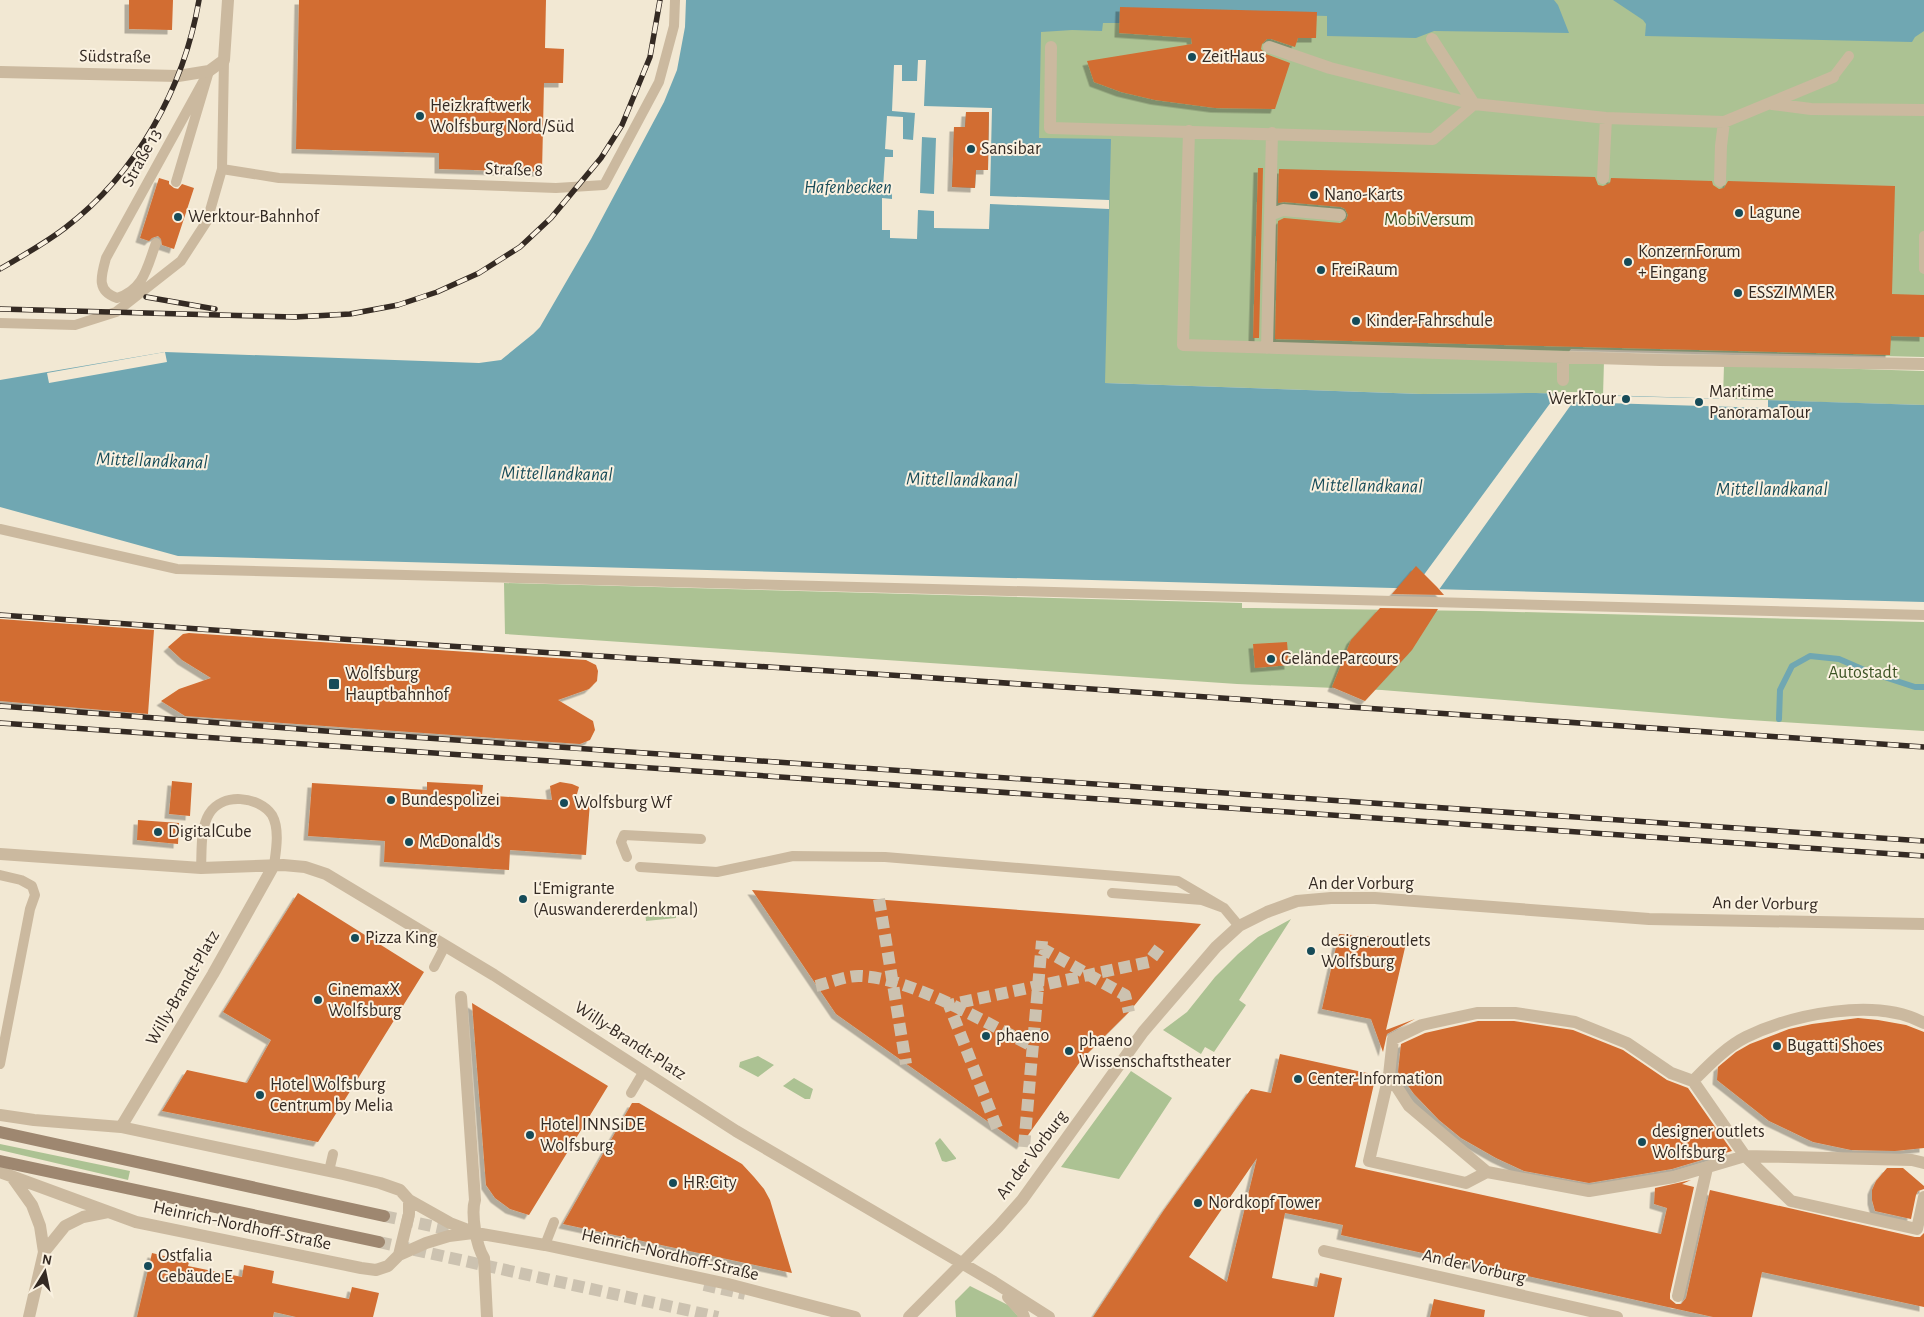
<svg xmlns="http://www.w3.org/2000/svg" width="1924" height="1317" font-family="'Alegreya Sans',sans-serif">
<defs>
<filter id="shadow"><feDropShadow dx="-4.5" dy="4.5" stdDeviation="0" flood-color="#0004"/></filter>
</defs>
<rect width="100%" height="100%" fill="#f2e8d3"/>
<path fill="#acc293" d="M720,0H1924V357L1571,349L1562,360L1604,361L1603,396L1536,393L1422,394L1105,383Z
M1724,365L1924,371V405L1723,399Z
M504,583L1242,603V608H1254L1480,611L1924,622V731L1734,719L1382,690L1237,684L505,634Z
M649,907L676,910V918L646,921L645,909Z
M1291,919L1239,1000L1246,1005L1214,1052L1205,1047L1201,1054L1163,1030L1187,1012L1215,977L1238,954L1258,937Z
M758,1056L774,1065L758,1077L739,1067L740,1062Z
M1131,1071L1172,1098L1119,1179L1061,1167Z
M794,1078L813,1089L810,1099H805L783,1086Z
M940,1138L956,1158V1159L946,1162L942,1161L935,1143Z
M0,1144L130,1171L128,1180L0,1150Z
M970,1286L1008,1305L1019,1317H956L955,1301Z"/>
<path fill="#70a7b2" d="M686,0H1554L1558,5L1569,33L1434,31L1416,38L1327,36V16L1129,10V23H1103L1102,31L1072,30L1041,32L1039,138L1111,139L1105,383L1422,394L1536,393L1924,405V602L178,556L0,507V380L165,352L479,363L501,360L533,334L540,327L591,239L664,102L677,70L685,27Z
M1613,0H1924V31L1915,37L1912,42L1645,36L1646,24L1643,20Z"/>
<path fill="#f2e8d3" fill-rule="evenodd" d="M918,60H926L924,106L992,108L990,196L1109,200V209L990,204L989,229L934,228V211L918,210L917,239L890,238V230H882V198L892,199V189L883,188L885,157H893V150L885,149L887,116L903,117V139L913,140L915,113L892,111L894,65H902V81H917ZM966,112H989L988,170H976L975,188L952,187L954,127H965ZM922,137L936,138L934,194L920,193Z
M165,352L167,362L49,383L47,373Z
M1559,392H1579L1578,395L1768,400V408L1573,402L1438,591H1412L1554,398V394Z"/>
<g fill="none" stroke-linecap="round" stroke-linejoin="round">
<path stroke="#70a7b2" stroke-width="6" d="M1779,719L1780,690L1792,666L1810,656L1839,659L1869,672L1915,687H1924"/>
</g>
<path fill="#d26d32" fill-rule="evenodd" filter="url(#shadow)" d="M129,0H173L172,30L129,29Z
M299,0H546L545,48L564,49L563,83H544L542,172L439,169V153L296,149Z
M1120,7L1317,12L1316,38H1298L1295,47L1271,39H1267L1262,44L1261,49L1266,54L1290,63L1275,109L1215,108L1155,100L1121,92L1094,82L1087,61L1192,44L1191,38L1119,33Z
M966,112H989L988,170H976L975,188L952,187L954,127H965Z
M1258,168H1263L1259,338H1253Z
M1279,169L1595,177L1598,185L1603,186L1610,183L1611,178L1712,181L1713,185L1719,189L1724,188L1728,181L1895,186L1892,294L1924,295V337L1891,336L1890,355L1275,339L1278,221L1284,218L1340,223L1346,220L1348,215L1345,209L1341,207L1284,202L1278,203Z
M159,178L169,181V184L174,188L178,189L182,184L194,188L174,249L162,245L161,239L158,236L152,238L149,241L140,238Z
M1416,566L1437,587L1444,595L1392,594Z
M1380,608L1438,609L1412,650L1365,701L1332,687L1351,640Z
M0,619L154,630L148,714L0,701Z
M189,633L586,660L596,665L598,671L597,681L589,689L558,700L593,721L595,730L590,740L580,744L185,716L161,701L179,689L211,678L182,660L168,647L183,634Z
M1287,642L1289,665L1255,668L1253,644Z
M172,781L192,783L190,816L169,814Z
M427,782L483,785L482,795L552,800L550,786L560,782L572,784L579,787L575,801L590,802L586,855L510,850L509,870L384,862L385,841L308,836L312,783L427,790Z
M138,820L179,823L178,844L137,840Z
M752,890L1181,922L1201,924L1129,1012L1082,1059L1021,1145L836,1014Z
M298,893L424,972L344,1101L318,1142L162,1111L187,1070L247,1083L271,1040L223,1012Z
M1339,934L1407,939L1386,1030L1415,1019L1387,1034L1383,1052L1371,1019L1322,1009Z
M472,1003L608,1086L529,1215L510,1209L495,1198L486,1185Z
M1858,1018L1878,1020L1906,1025L1924,1032V1148L1895,1151L1851,1150L1813,1142L1769,1121L1717,1080L1718,1067L1736,1052L1750,1044L1789,1029L1812,1024Z
M1478,1021H1514L1573,1030L1623,1050L1667,1080L1688,1088L1732,1151L1672,1169L1589,1183L1524,1171L1496,1158L1461,1138L1439,1120L1414,1094L1398,1072L1401,1044L1425,1033Z
M1280,1054L1376,1075L1355,1167L1661,1234L1667,1208L1654,1204L1655,1188L1691,1180L1682,1184L1694,1187L1670,1294V1299L1676,1304H1681L1686,1298L1710,1190L1915,1237H1920L1924,1233V1307L1762,1272L1752,1317H1713L1341,1235L1343,1225L1285,1213L1272,1278L1317,1287L1320,1273L1342,1278L1334,1317H1093L1164,1210L1251,1089L1271,1093ZM1257,1158L1227,1282L1189,1257Z
M632,1103H639L742,1164L754,1177L764,1189L770,1200L792,1273L563,1224Z
M1887,1168H1903L1924,1186V1189L1918,1191L1916,1195L1911,1219L1875,1211L1872,1200V1190L1876,1181Z
M152,1253L189,1262L188,1266L242,1277L244,1265L274,1271L272,1283L349,1299L352,1287L379,1293L373,1317H296L274,1312L273,1317H137Z
M1434,1299L1485,1310L1484,1317H1430Z"/>
<g fill="none" stroke-linecap="round" stroke-linejoin="round">
<path stroke="#ccc2b0" stroke-width="12" stroke-dasharray="12 6" stroke-linecap="butt" d="M879,899L906,1064
M1041,948L1125,995L1129,1012
M816,986C830,983 847,975 861,976C914,979 984,1022 1032,1046
M997,1128L949,1005L1149,962L1160,947
M1024,1147L1042,941"/>
<path stroke="#ccc2b0" stroke-width="12" stroke-dasharray="12 6" stroke-linecap="butt" d="M384,1216L464,1233
M379,1242L718,1317
M704,1285L745,1294"/>
<path stroke="#cbb99f" stroke-width="10" d="M1833,77L1849,56
M222,169L279,178L556,188L604,185L659,82L674,26L675,0
M1924,236V269
M156,243C147,267 144,290 117,298C96,291 101,276 106,258L209,71L176,182
M0,323L75,325L116,312L181,261L207,221L222,169L224,60
M0,529L177,569L1924,615
M627,857L621,842L624,835L701,839
M640,867L717,872L793,856L885,857L1178,881L1224,908
M201,868C202,851 200,829 209,814C222,792 259,796 272,815C280,829 276,851 274,865
M0,875L21,880L32,886L35,895L30,909L0,1064
M1112,893L1202,900L1224,908L1239,926
M434,967L445,946
M631,1093L644,1071
M329,1171L333,1154
M545,1245L554,1222"/>
<path stroke="#cbb99f" stroke-width="12" d="M1051,47L1050,128L1433,139L1474,104L1432,39
M1269,47L1330,68L1474,104L1606,118L1724,122L1833,77
M0,72L178,76L209,71L224,60L228,0
M1772,104L1811,109L1924,110
M1189,131L1183,345L1660,360L1924,364
M1603,178L1606,118
M1720,181L1721,146L1724,122
M1270,215L1283,210L1340,215
M1267,348L1272,133
M1563,380V357
M0,854L201,868L283,865L305,867L326,874L494,975L736,1131L994,1282L1049,1317
M461,997L475,1200C471,1213 476,1246 484,1258L487,1317
M1924,1023C1876,997 1793,1014 1746,1037C1726,1047 1709,1065 1693,1081L1671,1073L1627,1043L1575,1022L1515,1013H1477L1422,1025L1393,1039L1389,1075L1409,1106L1487,1172L1589,1191L1674,1177L1745,1156L1912,1160L1924,1163
M1389,1075L1369,1161L1466,1183L1487,1172
M1693,1081L1745,1156L1791,1201L1917,1229L1924,1197
M0,1115L34,1120L121,1127L343,1174L380,1183L400,1190L409,1200L450,1223L476,1233L545,1245L728,1284L855,1317
M121,1127L213,974L274,865
M0,1172L136,1222L361,1268L376,1270L388,1266L399,1255L426,1243L449,1236L473,1233
M12,1177L32,1205L40,1226L44,1252L29,1317
M1324,1251L1617,1317
M44,1252L65,1226L83,1217L108,1212
M399,1255L409,1214V1200
M1678,1296L1707,1168
M1008,1297L1022,1312L1024,1317
M909,1317L998,1227L1022,1200L1143,1032L1216,947L1239,926L1267,912L1297,901L1331,898H1375L1649,919L1924,924"/>
<path stroke="#9e8770" stroke-width="12" d="M0,1132L384,1216
M0,1161L379,1242"/>
<g stroke="#342a23" stroke-width="5.5">
<path id="rail" d="M0,269C22,256 44,244 65,228C137,173 184,88 199,0
M146,297L215,309
M0,309L295,317L350,314L398,305L437,292L479,273L520,247L551,218L601,158L622,125L650,57L660,0
M0,615L341,639L905,676L1924,747
M0,706L325,731L1924,841
M0,723L1924,856"/>
</g>
<use href="#rail" stroke="#faf1e0" stroke-width="4" stroke-dasharray="11" stroke-linecap="butt"/>
</g>
<g fill="#164b58" stroke="#faf1e0" stroke-width="2">
<circle cx="1192" cy="57" r="5"/>
<circle cx="420" cy="116" r="5"/>
<circle cx="971" cy="149" r="5"/>
<circle cx="1314" cy="195" r="5"/>
<circle cx="1739" cy="213" r="5"/>
<circle cx="178" cy="217" r="5"/>
<circle cx="1628" cy="262" r="5"/>
<circle cx="1321" cy="270" r="5"/>
<circle cx="1738" cy="293" r="5"/>
<circle cx="1356" cy="321" r="5"/>
<circle cx="1626" cy="399" r="5"/>
<circle cx="1699" cy="402" r="5"/>
<circle cx="1271" cy="659" r="5"/>
<rect x="328" y="678" width="12" height="12" rx="2.5"/>
<circle cx="391" cy="800" r="5"/>
<circle cx="564" cy="803" r="5"/>
<circle cx="158" cy="832" r="5"/>
<circle cx="409" cy="842" r="5"/>
<circle cx="523" cy="899" r="5"/>
<circle cx="355" cy="938" r="5"/>
<circle cx="1311" cy="951" r="5"/>
<circle cx="318" cy="1000" r="5"/>
<circle cx="986" cy="1036" r="5"/>
<circle cx="1777" cy="1046" r="5"/>
<circle cx="1069" cy="1051" r="5"/>
<circle cx="1298" cy="1079" r="5"/>
<circle cx="260" cy="1095" r="5"/>
<circle cx="530" cy="1135" r="5"/>
<circle cx="1642" cy="1142" r="5"/>
<circle cx="673" cy="1183" r="5"/>
<circle cx="1198" cy="1203" r="5"/>
<circle cx="148" cy="1266" r="5"/>
</g>
<g text-anchor="middle" dominant-baseline="central" stroke-width="4" stroke-linejoin="round" paint-order="stroke">
<g font-size="18" fill="#342a23" stroke="#faf1e0">
<text transform="translate(115 57) rotate(1)">Südstraße</text>
<text transform="translate(142 158) rotate(-61)">Straße 13</text>
<text transform="translate(514 170) rotate(2)">Straße 8</text>
<text x="1361" y="884">An der Vorburg</text>
<text transform="translate(1765 904) rotate(1)">An der Vorburg</text>
<text transform="translate(183 988) rotate(-60)">Willy-Brandt-Platz</text>
<text transform="translate(630 1041) rotate(33)">Willy-Brandt-Platz</text>
<text transform="translate(1032 1155) rotate(-53)">An der Vorburg</text>
<text transform="translate(242 1226) rotate(12)">Heinrich-Nordhoff-Straße</text>
<text transform="translate(670 1255) rotate(13)">Heinrich-Nordhoff-Straße</text>
<text transform="translate(1474 1267) rotate(13)">An der Vorburg</text>
</g>
<g font-size="18" fill="#342a23" stroke="#faf1e0" text-anchor="start">
<text x="1202" y="57">ZeitHaus</text>
<text x="430" y="106">Heizkraftwerk<tspan x="430" dy="21">Wolfsburg Nord/Süd</tspan></text>
<text x="981" y="149">Sansibar</text>
<text x="1324" y="195">Nano-Karts</text>
<text x="1749" y="213">Lagune</text>
<text x="188" y="217">Werktour-Bahnhof</text>
<text x="1638" y="252">KonzernForum<tspan x="1638" dy="21">+ Eingang</tspan></text>
<text x="1331" y="270">FreiRaum</text>
<text x="1748" y="293">ESSZIMMER</text>
<text x="1366" y="321">Kinder-Fahrschule</text>
<text x="1709" y="392">Maritime<tspan x="1709" dy="21">PanoramaTour</tspan></text>
<text x="1616" y="399" text-anchor="end">WerkTour</text>
<text x="1281" y="659">GeländeParcours</text>
<text x="345" y="674">Wolfsburg<tspan x="345" dy="21">Hauptbahnhof</tspan></text>
<text x="401" y="800">Bundespolizei</text>
<text x="574" y="803">Wolfsburg Wf</text>
<text x="168" y="832">DigitalCube</text>
<text x="419" y="842">McDonald's</text>
<text x="533" y="889">L‘Emigrante<tspan x="533" dy="21">(Auswandererdenkmal)</tspan></text>
<text x="365" y="938">Pizza King</text>
<text x="1321" y="941">designeroutlets<tspan x="1321" dy="21">Wolfsburg</tspan></text>
<text x="328" y="990">CinemaxX<tspan x="328" dy="21">Wolfsburg</tspan></text>
<text x="996" y="1036">phaeno</text>
<text x="1079" y="1041">phaeno<tspan x="1079" dy="21">Wissenschaftstheater</tspan></text>
<text x="1787" y="1046">Bugatti Shoes</text>
<text x="1308" y="1079">Center-Information</text>
<text x="270" y="1085">Hotel Wolfsburg<tspan x="270" dy="21">Centrum by Melia</tspan></text>
<text x="540" y="1125">Hotel INNSiDE<tspan x="540" dy="21">Wolfsburg</tspan></text>
<text x="1652" y="1132">designer outlets<tspan x="1652" dy="21">Wolfsburg</tspan></text>
<text x="683" y="1183">HR:City</text>
<text x="1208" y="1203">Nordkopf Tower</text>
<text x="158" y="1256">Ostfalia<tspan x="158" dy="21">Gebäude E</tspan></text>
</g>
<g font-size="18" fill="#3d5425" stroke="#faf1e0">
<text x="1429" y="220">MobiVersum</text>
<text x="1863" y="673">Autostadt</text>
</g>
<g font-size="19" font-style="italic" fill="#164b58" stroke="#faf1e0">
<text x="848" y="187">Hafenbecken</text>
<text transform="translate(152 461) rotate(2)">Mittellandkanal</text>
<text transform="translate(557 474) rotate(1)">Mittellandkanal</text>
<text transform="translate(962 480) rotate(1)">Mittellandkanal</text>
<text transform="translate(1367 486) rotate(1)">Mittellandkanal</text>
<text x="1772" y="489">Mittellandkanal</text>
</g>
</g>
<g transform="translate(45 1272) rotate(10)" stroke="#faf1e0" stroke-width="4" paint-order="stroke">
<path d="M0-4L9 19L0 12L-9 19Z" fill="#342a23"/>
<text y="-8" font-size="14" font-weight="bold" text-anchor="middle" fill="#342a23">N</text>
</g>
</svg>
